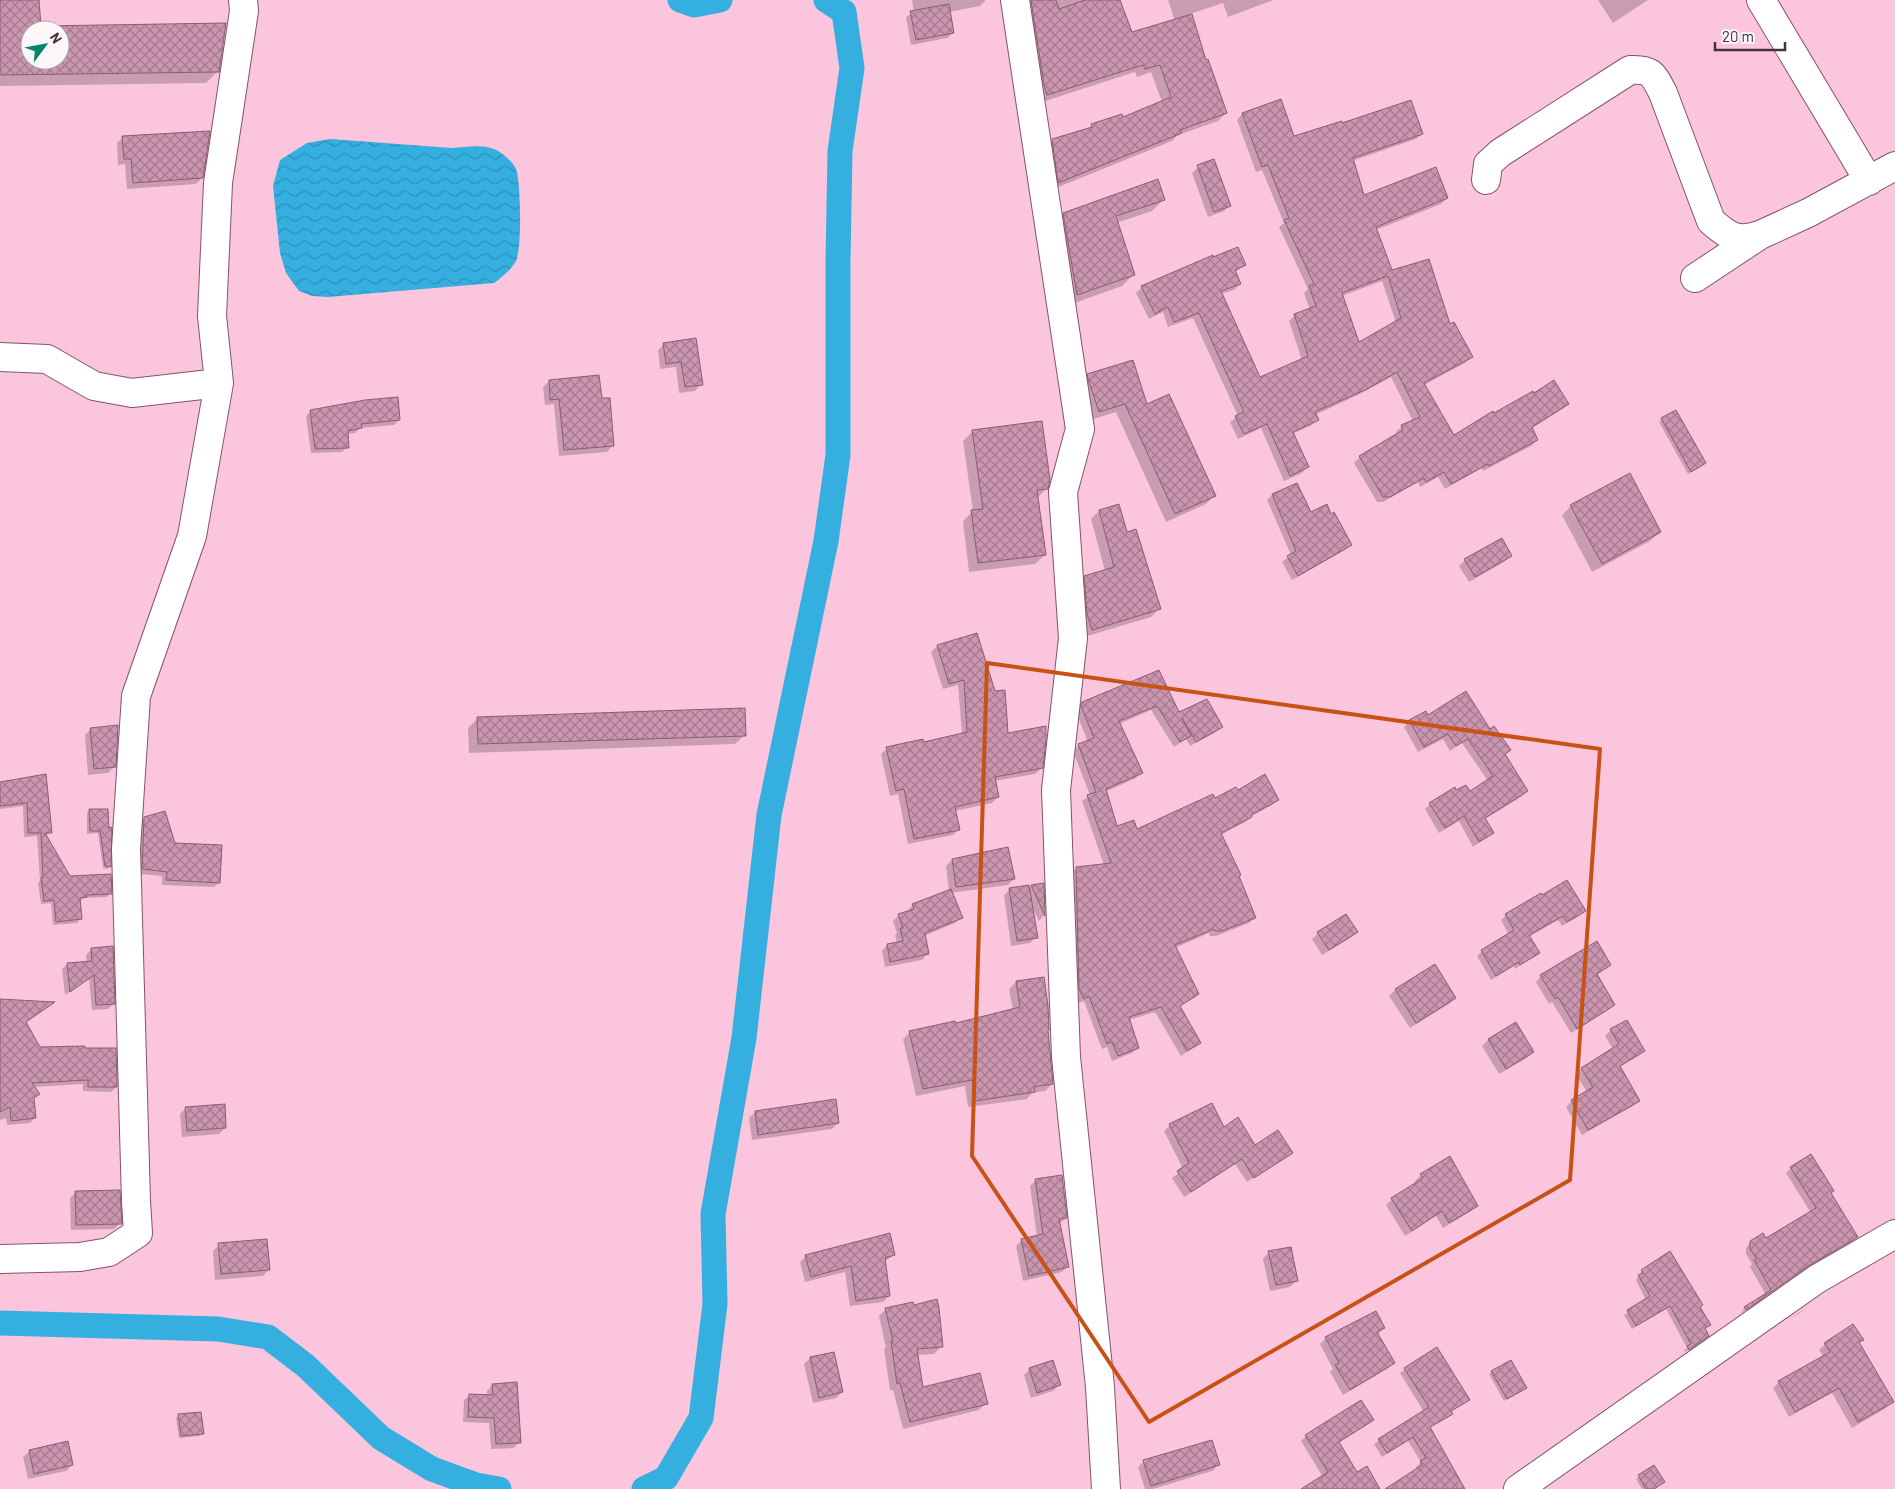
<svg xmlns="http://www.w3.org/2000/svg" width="1895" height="1489" font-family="Barlow,sans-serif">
<defs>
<pattern id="water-waves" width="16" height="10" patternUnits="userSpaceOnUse" patternTransform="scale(1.25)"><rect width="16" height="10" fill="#35afe0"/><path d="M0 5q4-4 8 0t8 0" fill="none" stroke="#2f8fb7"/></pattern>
<pattern id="building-cross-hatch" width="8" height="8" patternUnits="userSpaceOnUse" patternTransform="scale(1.25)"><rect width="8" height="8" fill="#ca95ae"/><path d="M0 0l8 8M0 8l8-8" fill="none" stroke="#a67a8f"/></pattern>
</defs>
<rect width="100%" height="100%" fill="#fcc5de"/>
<path fill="url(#water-waves)" d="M330,139L452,148C465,147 482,144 494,149C502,152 513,162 516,169C521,182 522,249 516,261C511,270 502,277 494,283L328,297L312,296L299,291L286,273L280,253L273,186L280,160L307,143Z"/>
<path fill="#0003" fill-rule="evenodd" d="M0,0H37L40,27L225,25L218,71L206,83L0,86ZM30,30H60V60H30Z
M912,0H985V1L980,6L949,12L953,33L947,38L911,45L906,17L914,12Z
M1020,0H1119L1131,34L1175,21L1168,0H1273L1228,17L1223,3L1190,14L1205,62L1226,113L1218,121L1178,135L1172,141L1051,190L1044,149L1053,140L1088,129L1092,126L1122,118L1162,102L1151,72L1137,77L1135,72L1039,103Z
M1598,0H1648L1613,23Z
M1280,101L1293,137L1342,125L1422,134L1416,139L1352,161L1363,197L1447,198L1441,204L1376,230L1391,272L1449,326L1471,357L1465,363L1424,385L1454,437L1494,415L1568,404L1562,409L1531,429L1537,440L1531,446L1483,471L1482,468L1445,489L1438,477L1420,487L1418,482L1383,502H1377L1354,463L1360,457L1398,435L1396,432L1402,426L1413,421L1391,377L1360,394L1315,415L1317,420L1312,425L1292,434L1307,467L1302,473L1284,481L1261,428L1238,439L1230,422L1238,416L1193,318L1168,327L1163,312L1149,319L1136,293L1142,287L1213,259L1245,265L1235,272L1240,284L1234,290L1221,294L1259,379L1302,360L1289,321L1295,315L1310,310L1304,293L1308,289L1279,227L1284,223L1262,170L1256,172L1237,120L1242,114ZM1382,281L1396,323L1358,343L1342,296Z
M123,137L202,178L196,184L127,189L125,164L118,165L117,143Z
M1198,167L1230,205L1224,211L1208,217L1192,173Z
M1163,200L1152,211L1116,223L1133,275L1122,286L1066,306L1052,225L1064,214Z
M695,339L701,384L695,391L679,393L676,367L660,369L658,350L664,344Z
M1088,375L1146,405L1214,496L1206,504L1166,522L1116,412L1090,420L1080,384Z
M549,381L601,400L613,445L607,452L559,456L554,404L545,405L543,387Z
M311,411L399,420L394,425L360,428L355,433L347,434V447L342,452L311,453L306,416Z
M1662,419L1705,463L1702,466L1688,474L1659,422Z
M973,431L1047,488L1037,498L1045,555L1035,564L969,572L963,521L973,511L963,441Z
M1297,484L1310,514L1350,545L1345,550L1292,580L1282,562L1291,555L1267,500L1272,495Z
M1571,506L1660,532L1650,541L1592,572L1562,515Z
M1099,511L1126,533L1160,608L1151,617L1084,637L1077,586L1085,578L1105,571L1091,519Z
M1510,556L1504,562L1469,582L1459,566L1465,560Z
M977,634L1006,734L1042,768L1035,774L994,781L998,797L992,803L955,811L959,829L953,835L908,844L898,794L890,796L881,754L887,749L962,734L958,685L943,689L931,652L937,646Z
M1159,672L1179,714L1221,726L1216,732L1190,746L1186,739L1174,747L1151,710L1119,724L1141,773L1136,778L1105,792L1116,827L1136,831L1237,792L1278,799L1272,805L1250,817L1245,822L1221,835L1254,917L1249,923L1216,936H1210L1209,933L1175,948L1197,994L1179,1007L1200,1043L1181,1056L1155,1012L1129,1020L1138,1048L1132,1053L1112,1061L1107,1047L1102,1049L1084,1001L1078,1003L1074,995L1071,874L1076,868L1104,865L1082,801L1090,795L1073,751L1079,745L1088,742L1076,712L1077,709L1082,703Z
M1427,717L1489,731L1509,750L1504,755L1527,791L1521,797L1485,819L1493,833L1473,847L1459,821L1439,833L1425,809L1430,804L1456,792L1469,793L1488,781L1462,743L1450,751L1443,739L1418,752L1404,727L1410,721Z
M478,718L745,735L735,744L469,753L468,728Z
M91,729L114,767L108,773L88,775L85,735Z
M44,776L50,832L46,836L70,877L110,893L107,897L84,898L79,901L80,919L77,923L53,925L51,903L41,904L38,883L40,881L37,836L24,837L23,806L0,809V784Z
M107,810L110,866L107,869L103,868L98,833L87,834V813L89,811Z
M144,819L174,844L219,882L214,887L162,885V876L138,874L139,824Z
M952,860L1014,879L1008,885L951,893L961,917L955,923L924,936L927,954L922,960L885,967L882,951L887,945L897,943L895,935L897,933L893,921L899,915L908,912L907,911L913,905L949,890L946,866Z
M1043,884L1044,915L1039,921L1032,907L1036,937L1030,943L1011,946L1004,895L1010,889L1029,888L1031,886Z
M1584,911L1579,916L1562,926L1558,920L1529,937L1538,953L1515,969L1514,966L1491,980L1477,956L1482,951L1509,935L1501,920L1506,915Z
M1356,932L1350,938L1322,955L1312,939L1318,933Z
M1596,943L1610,965L1596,975L1613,1005L1608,1010L1571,1033L1552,1002L1549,1004L1536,982L1541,976Z
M92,949L114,1003L108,1009L92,1010L89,979L65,995L62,969L67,964L87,962L86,955Z
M1435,966L1455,998L1449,1004L1410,1028L1389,996L1395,990Z
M1016,982L1046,1031L1052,1084L1045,1091L1032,1093L1027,1099L968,1107L965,1086L916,1096L903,1039L910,1032L955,1025L1013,1010L1009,989Z
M0,1000L52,1003L25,1023L40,1048L116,1087L111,1092L83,1091V1084L34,1087L33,1099L35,1118L30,1123L7,1125L6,1118L0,1120Z
M1516,1024L1533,1052L1527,1058L1499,1074L1482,1046L1488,1040Z
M1611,1030L1643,1051L1638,1056L1620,1067L1639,1100L1633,1106L1582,1135L1566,1107L1572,1101L1587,1092L1576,1075L1581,1069L1613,1049L1605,1036Z
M1211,1105L1223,1128L1255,1146L1291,1153L1285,1158L1247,1182L1235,1164L1184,1197L1172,1178L1183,1169L1164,1131L1170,1125Z
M186,1108L225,1128L219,1134L182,1137L180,1114Z
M755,1112L838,1123L832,1129L752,1140L749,1118Z
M1791,1168L1830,1193L1857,1237L1852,1242L1802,1271L1740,1314L1745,1308L1766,1295L1750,1267L1752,1264L1746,1254V1248L1751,1242L1766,1239L1811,1213L1786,1173Z
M1421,1175L1477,1205L1471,1211L1443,1228L1436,1216L1405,1236L1386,1205L1392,1199L1416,1184L1415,1181Z
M1036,1180L1066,1218L1059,1224L1068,1266L1062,1272L1023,1281L1016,1246L1022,1240L1037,1237L1030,1186Z
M76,1192L120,1223L114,1229L71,1230L70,1198Z
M219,1245L269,1269L263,1276L215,1280L213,1251Z
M1269,1252L1296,1281L1290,1287L1270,1291L1263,1259Z
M894,1255L884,1262L889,1296L883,1302L850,1306L845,1272L805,1282L800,1262L806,1256Z
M1642,1271L1699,1307L1709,1325L1704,1329V1339L1685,1352L1684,1351L1687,1348L1666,1309L1632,1329L1624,1315L1646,1300L1636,1280Z
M1806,1308L1800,1313L1787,1320Z
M886,1309L942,1346L934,1354L917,1355L922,1389L986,1403L979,1410L903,1429L893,1390H890L884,1349L886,1348L879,1316Z
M1384,1328L1378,1334L1393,1363L1387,1369L1343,1395L1330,1372L1333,1369L1320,1344L1326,1338Z
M1862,1339L1858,1343L1892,1402L1886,1408L1852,1428L1832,1393L1789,1417L1773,1388L1779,1382L1824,1357L1819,1350L1825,1344Z
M810,1358L842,1392L836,1398L813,1403L804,1364Z
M1030,1369L1060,1384L1053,1391L1031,1398L1024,1375Z
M1405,1369L1468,1400L1450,1412L1451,1414L1447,1418L1429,1428L1464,1489H1389L1417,1469L1416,1467L1421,1462L1408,1441L1382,1457L1374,1444L1424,1412L1400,1373Z
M1492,1372L1523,1390L1504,1401L1489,1374Z
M492,1385L519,1442L514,1448L491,1449L489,1423L463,1422L464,1400L470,1395L487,1396V1391Z
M179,1415L202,1433L200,1436L179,1438L176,1418Z
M1372,1420L1338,1443L1357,1474L1373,1489H1306L1323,1477L1301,1441L1306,1436Z
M30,1451L72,1465L66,1471L28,1479L23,1457Z
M1144,1461L1218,1465L1212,1471L1153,1489H1145L1138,1467Z
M1654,1467L1664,1482L1654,1489H1642L1636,1479Z"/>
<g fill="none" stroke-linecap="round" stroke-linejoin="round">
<path stroke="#35afe0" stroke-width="25" d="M680,0L694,5L720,0
M0,1323L218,1329L268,1337L306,1366L381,1438L432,1469L476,1485L499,1489
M644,1489L666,1478L701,1418L715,1304L713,1214L744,1038L769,815L826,541L838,455V260L840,151L852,68L844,12L826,0"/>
</g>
<path fill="url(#building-cross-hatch)" stroke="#8c5c73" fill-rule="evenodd" d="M0,0H39L41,26L226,23L219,72L0,75ZM30,30H60V60H30Z
M1031,0H1056L1059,9L1085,0H1120L1132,32L1192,14L1206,60L1208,59L1227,113L1180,130L1182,133L1058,183L1052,139L1092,127L1091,124L1122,114L1123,117L1171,97L1160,65L1145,69L1143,65L1047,95L1044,85Z
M949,4L954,33L916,40L910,11Z
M1281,99L1294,136L1342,121V123L1411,100L1423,134L1353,158L1364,195L1436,167L1448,198L1376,227L1392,270L1429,259L1450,324L1454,322L1473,357L1424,383L1454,435L1493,411L1494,413L1533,391L1534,393L1554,380L1569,404L1532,427L1538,440L1489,466L1488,464L1451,484L1444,472L1426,482L1424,478L1390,497H1383L1359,456L1403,430L1401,425L1420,417L1397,372L1367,389L1315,412L1319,420L1293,432L1309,467L1290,476L1267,424L1244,434L1235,416L1244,412L1199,313L1174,322L1168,307L1155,314L1141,286L1213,255V257L1238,247L1246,265L1235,270L1241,284L1221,291L1260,377L1308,356L1294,314L1316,306L1309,286L1314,284L1284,220L1289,218L1268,165L1262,167L1242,113ZM1388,276L1401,318L1359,342L1342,293Z
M210,131L203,178L133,183L131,159H124L122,136Z
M1214,159L1231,206L1214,212L1197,165Z
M1158,179L1165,200L1116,216L1135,275L1077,295L1063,213Z
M696,338L703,385L685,387L681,362L666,364L663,343Z
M1133,360L1147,404L1169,394L1216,496L1175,514L1125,404L1099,412L1088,379L1087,374Z
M599,375L602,398H610L614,446L564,450L559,399L550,400L549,380Z
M398,397L400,420L361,424L362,428L348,431L349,448L315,449L310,410L365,400Z
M1676,410L1706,463L1691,472L1661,418Z
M1042,421L1050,480L1048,489L1037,490L1046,555L978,563L971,510L983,509L972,430Z
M1630,473L1661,532L1602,564L1570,505Z
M1297,483L1311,512L1327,504L1331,514L1334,512L1352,545L1298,576L1287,556L1296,551L1272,494Z
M1119,504L1127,532L1136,529L1161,609L1092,630L1087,614L1084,576L1114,567L1099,510Z
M1502,538L1512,556L1475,577L1464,559Z
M977,633L995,691L1005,690L1008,733L1046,726V738L1043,768L995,777L999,797L955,807L960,830L914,839L904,789L896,791L886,747L923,739L924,742L967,732L964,680L949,684L937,645Z
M1159,670L1179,712L1207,699L1223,727L1196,742L1182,718L1191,736L1180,742L1157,706L1119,721L1143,773L1106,789L1117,826L1134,820L1137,829L1213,794L1215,798L1236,787L1238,790L1265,774L1279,800L1251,815L1252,817L1221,833L1241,875L1239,876L1256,918L1222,931H1215L1214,929L1175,945L1199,994L1180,1006L1201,1043L1187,1051L1161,1007L1129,1017L1139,1048L1118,1056L1112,1042L1107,1044L1089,996L1084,999L1079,989L1076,867L1111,863L1087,795L1096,792L1078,744L1094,738L1081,706L1082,702Z
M1466,691L1490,729L1494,726L1511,750L1505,754L1528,791L1485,818L1494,833L1479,842L1464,816L1445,828L1429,803L1455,787L1456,790L1466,785L1470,791L1493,776L1468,739L1456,746L1448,734L1424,747L1409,720L1426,711L1428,715Z
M745,708L746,736L478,744L477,717Z
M118,725L116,767L94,769L90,728Z
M46,774L52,833H45L70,876L111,874L112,894L87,895V897L80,898L82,919L56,922L54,900L44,901L41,878H43L41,833H28L27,803L0,806V782Z
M89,809H108L109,828L112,827L111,867L105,866L100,831H90Z
M165,811L175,843L222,845L220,883L166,880L167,872L142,869L144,817Z
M1008,847L1015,879L956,887L952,859Z
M1567,880L1586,911L1567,922L1563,916L1529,935L1540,953L1520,965L1519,962L1496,976L1481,950L1514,930L1505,914L1541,893L1542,895Z
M1044,883L1045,916L1031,885Z
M1029,885L1038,938L1017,941L1009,888Z
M951,889L963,918L925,933L929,954L890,962L887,944L903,941L900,928H903L898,914L914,909L912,904Z
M1346,914L1358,932L1329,950L1317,932Z
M1597,941L1611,965L1597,974L1615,1005L1577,1029L1558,997L1555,999L1540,975Z
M113,946L115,1004L96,1005L94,975L70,992L67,963L92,961L91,948Z
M1435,964L1456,998L1416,1023L1395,989Z
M1044,977L1048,1006L1049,1030H1048L1053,1084L1034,1087L1035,1092L975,1101L972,1080L923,1089L909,1031L955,1021L956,1023L1020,1007L1016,981Z
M0,999L55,1002L26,1022L40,1047L85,1046V1048H116L117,1087H88V1080L32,1083L40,1094L34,1098L36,1118L11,1121L10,1107L0,1112Z
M1627,1020L1645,1051L1620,1066L1640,1101L1588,1130L1571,1100L1593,1087L1581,1068L1619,1044L1610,1029Z
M1516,1022L1534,1052L1506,1069L1488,1039Z
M836,1099L839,1123L758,1135L755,1111Z
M1212,1103L1224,1127L1238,1117L1255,1145L1278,1130L1293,1153L1254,1178L1242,1159L1191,1192L1177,1171L1189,1163L1169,1124Z
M225,1104L226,1128L187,1131L185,1107Z
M1811,1154L1834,1191L1831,1193L1858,1237L1808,1266L1746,1310L1744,1307L1771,1290L1754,1260L1757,1259L1750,1249V1241L1763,1233L1766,1238L1816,1208L1790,1167Z
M1450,1156L1478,1206L1449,1223L1442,1211L1412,1231L1391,1198L1423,1178L1420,1174Z
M1062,1175L1067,1218L1059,1219L1069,1267L1029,1276L1021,1239L1043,1234L1035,1179Z
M120,1190L122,1224L76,1225L75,1191Z
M890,1233L895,1255L885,1258L890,1296L856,1301L851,1266L811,1277L805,1255Z
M267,1239L270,1270L221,1274L218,1243Z
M1291,1247L1298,1281L1276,1285L1268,1251Z
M1670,1251L1703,1305L1700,1307L1711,1325L1705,1328L1709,1336L1689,1350L1687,1346L1691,1344L1670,1306L1636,1326L1627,1310L1650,1296L1638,1275L1643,1273L1641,1270Z
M937,1299L939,1308L943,1347L917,1349L923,1387L980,1373L988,1404L910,1422L900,1383L897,1384L891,1341H893L885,1308L913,1302L914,1305Z
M1376,1311L1385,1328L1377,1332L1395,1363L1350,1390L1335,1365L1339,1363L1325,1337Z
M1853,1324L1864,1340L1859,1342L1894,1402L1858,1422L1839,1388L1795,1412L1778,1381L1830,1352L1824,1343Z
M1437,1347L1470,1400L1451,1411L1453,1414L1430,1427L1465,1489H1385L1422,1465L1420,1461L1426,1458L1413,1437L1387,1453L1378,1439L1429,1407L1404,1368Z
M834,1352L843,1392L819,1398L810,1357Z
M1053,1360L1061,1385L1037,1393L1029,1368Z
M1511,1360L1527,1388L1507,1399L1491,1371Z
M517,1382L521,1443L496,1444L494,1418L468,1417L469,1394L493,1395L492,1384Z
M1361,1400L1374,1420L1339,1442L1357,1472L1367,1466L1380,1489H1301L1328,1472L1305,1435Z
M201,1412L204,1434L181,1436L178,1414Z
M1212,1440L1220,1465L1151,1486L1143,1460Z
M68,1441L73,1465L34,1474L29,1450Z
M1654,1465L1665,1482L1654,1489H1646L1638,1475Z"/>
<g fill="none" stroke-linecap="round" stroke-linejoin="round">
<g stroke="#83536a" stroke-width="30">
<path id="street" d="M1015,0L1080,429L1063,492L1073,638L1056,790L1066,1057L1100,1387L1106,1489
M1761,0L1869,181
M1486,180L1488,164L1500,153L1630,70C1652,69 1653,74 1663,93L1711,221C1728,236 1737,243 1760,235
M1695,278L1760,235L1808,213L1895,166
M0,357L47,359L94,386L132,393L219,383
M0,1259L80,1257L109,1252L138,1233L136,1201L126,849L136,696L192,536L219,383L212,316L218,183L244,11L243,0
M1518,1489L1817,1279L1895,1234"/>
</g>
<use href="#street" stroke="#fff" stroke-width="28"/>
</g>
<path fill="none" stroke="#c85115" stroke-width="4" stroke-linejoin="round" d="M987,663L1600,749L1570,1180L1149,1422L972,1156Z"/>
<g transform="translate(45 45) rotate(58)"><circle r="24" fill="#fcf6f9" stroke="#b3a7ad"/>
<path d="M0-4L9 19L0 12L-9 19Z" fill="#058668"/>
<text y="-8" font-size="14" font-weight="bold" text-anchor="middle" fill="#46303a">N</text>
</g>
<path d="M1715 42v8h70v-8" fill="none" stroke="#46303a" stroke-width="2.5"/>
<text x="1722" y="42" font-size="15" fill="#46303a" stroke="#fcf6f9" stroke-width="4" paint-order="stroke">20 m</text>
</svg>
